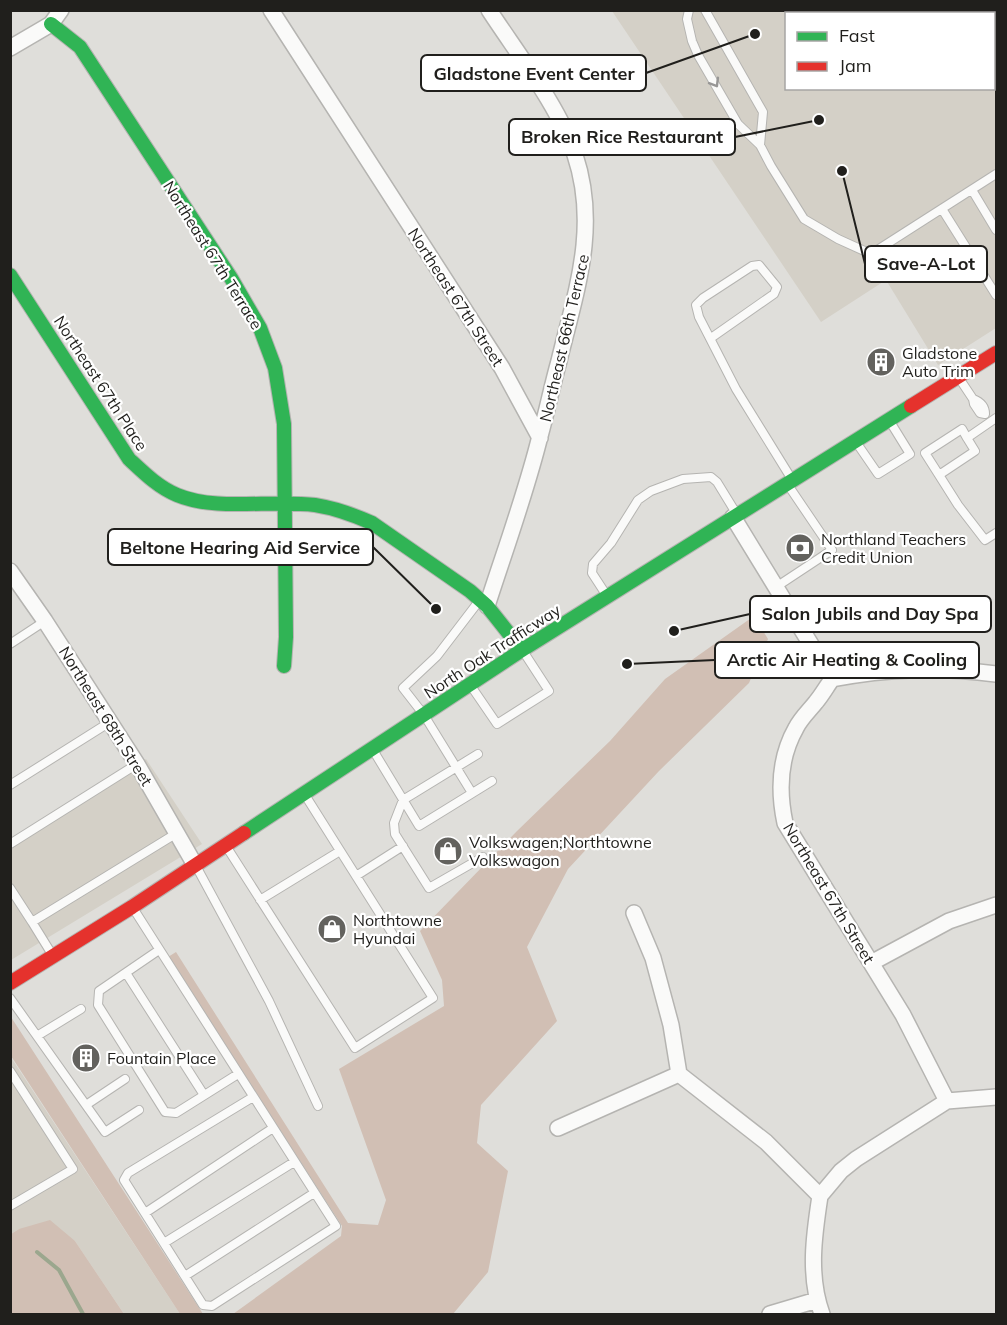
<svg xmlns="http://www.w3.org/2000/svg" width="1007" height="1325" font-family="Mulish,sans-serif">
<rect width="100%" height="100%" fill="#dfdeda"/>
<path fill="#d4d0c7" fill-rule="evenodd" d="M612,11H996V328L938,365L886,280L821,322ZM786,14H994V88H786Z
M146,759L202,844L11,960V847Z
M10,1056L180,1314H124L75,1241L19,1229L11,1234Z"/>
<path fill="#d1bfb4" d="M754,616L768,639L749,683L659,771L568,869L527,947L557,1021L481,1105L477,1143L508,1171L488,1272L453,1314H233L341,1236L342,1226L168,957L176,952L348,1223L378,1225L386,1200L339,1069L444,1006L442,980L420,931L517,831L610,741L665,679Z
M11,1017L203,1314H180L11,1056Z
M50,1220L75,1241L124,1314H11V1234L19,1229Z"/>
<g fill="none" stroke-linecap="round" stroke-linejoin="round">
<path stroke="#9ba78e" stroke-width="4" d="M37,1252L59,1270L83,1314"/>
<g stroke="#b5b4b1" stroke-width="10">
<path id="lane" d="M689,10L687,19L692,41L698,55L738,124L760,145L771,166L804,219L838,239L871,254L996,174
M705,10L763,112L760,145
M972,190L996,230
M942,209L996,295
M711,338L774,294L777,287L759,265L752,266L703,298L696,305L699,317L736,389L791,478
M959,378L973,399L974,404L980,413L985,414C985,406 981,402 973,399
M996,418L967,438L975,451L939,475L958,505L985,540L996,533
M856,442L878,474L910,454L889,420
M939,475L925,453L962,429L967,438
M776,587L832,550L788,485
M607,596L592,573L593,564L611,543L638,500L651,491L683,479L711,477L717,482L736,513
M10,644L45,621
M471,686L497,724L549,691L523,651
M373,750L419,826L492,781
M478,754L403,800L394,823L395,834L429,888L483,857
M10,785L110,722
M472,793L424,715L403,688L437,656L479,601
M10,844L137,764
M226,846L355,1048L433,998L305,795
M196,866L269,1001L318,1106
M356,876L403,846
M10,888L32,922
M260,900L340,851
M133,908L336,1226L212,1306L203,1305L124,1180L128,1173L253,1097
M159,950L99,991L98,1005L165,1112L176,1113L238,1074
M53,956L32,922L177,833
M126,973L204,1095
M10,998L105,1132L139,1110
M37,1036L81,1009
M10,1071L73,1169L10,1206
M86,1105L125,1079
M145,1213L273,1128
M164,1243L294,1162
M185,1276L314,1193"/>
</g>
<g stroke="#b5b4b1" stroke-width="18">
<path id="street" d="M271,10L502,368L540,438
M10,48L51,24L61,10
M733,517L832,679
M10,571L45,621L137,764L195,865
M487,606C505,550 526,493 540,436C547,411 552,386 559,361C576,291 599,227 575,155C560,108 517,53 489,10
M832,679C827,686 822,695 816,702C809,711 801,718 796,728C779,758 778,790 785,823L903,1015L947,1101
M832,679C889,668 939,667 996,674
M634,913L653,958L671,1025L679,1074L766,1142L820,1196C814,1235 808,1276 822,1314
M871,963L949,921L996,905
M558,1128L679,1074
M820,1196L841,1171L856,1159L947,1101L996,1097
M770,1314L817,1300"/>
</g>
<g stroke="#b5b4b1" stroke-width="16">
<path id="fast" d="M51,24L80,47L231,278L260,328L275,368L284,424L286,637L284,666
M10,275L129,459C144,473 158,487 177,495C218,512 271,499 315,505C334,508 354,515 372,523L470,591L487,606L522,650
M244,833L522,650L911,406"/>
</g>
<g stroke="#b5b4b1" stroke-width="16">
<path id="jam" d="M911,406L996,353
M10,983L132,907L244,833"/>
</g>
<use href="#lane" stroke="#fafaf9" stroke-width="8"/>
<use href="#street" stroke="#fafaf9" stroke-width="15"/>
<use href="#fast" stroke="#30b455" stroke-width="14"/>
<use href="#jam" stroke="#e5322d" stroke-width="14"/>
</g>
<defs><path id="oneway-chevron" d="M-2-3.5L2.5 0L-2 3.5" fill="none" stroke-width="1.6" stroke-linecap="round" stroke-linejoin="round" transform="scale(1.5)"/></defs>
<use stroke="#989796" href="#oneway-chevron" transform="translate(715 83) rotate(59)"/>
<defs>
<g id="building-disc" transform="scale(1.5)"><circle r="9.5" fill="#63625e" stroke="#fff"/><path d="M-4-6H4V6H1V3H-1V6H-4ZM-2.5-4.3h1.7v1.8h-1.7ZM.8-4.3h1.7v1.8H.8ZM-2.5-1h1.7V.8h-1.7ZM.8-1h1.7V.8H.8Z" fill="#fff"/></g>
<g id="bank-disc" transform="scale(1.5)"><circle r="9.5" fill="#63625e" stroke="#fff"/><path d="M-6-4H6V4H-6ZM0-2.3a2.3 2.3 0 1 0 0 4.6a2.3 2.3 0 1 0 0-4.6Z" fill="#fff"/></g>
<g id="shop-disc" transform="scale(1.5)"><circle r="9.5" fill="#63625e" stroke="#fff"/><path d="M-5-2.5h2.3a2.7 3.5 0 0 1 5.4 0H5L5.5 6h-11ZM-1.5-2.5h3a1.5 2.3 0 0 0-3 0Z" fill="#fff"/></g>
</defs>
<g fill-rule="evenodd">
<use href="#building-disc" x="881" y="362"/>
<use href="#bank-disc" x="800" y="548"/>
<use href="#shop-disc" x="448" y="851"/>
<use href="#shop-disc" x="332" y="929"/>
<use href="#building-disc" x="86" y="1058"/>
</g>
<g text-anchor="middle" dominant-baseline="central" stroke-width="4.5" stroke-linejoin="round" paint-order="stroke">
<g font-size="16" fill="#201f1c" stroke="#fff">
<text transform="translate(213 255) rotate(58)">Northeast 67th Terrace</text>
<text transform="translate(456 297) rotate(57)">Northeast 67th Street</text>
<text transform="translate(564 338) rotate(-77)">Northeast 66th Terrace</text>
<text transform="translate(101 383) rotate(57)">Northeast 67th Place</text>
<text transform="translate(492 651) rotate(-33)">North Oak Trafficway</text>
<text transform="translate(106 716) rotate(58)">Northeast 68th Street</text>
<text transform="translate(829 893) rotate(59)">Northeast 67th Street</text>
</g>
<g font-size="16" fill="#201f1c" stroke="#fff" text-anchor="start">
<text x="902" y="353">Gladstone<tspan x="902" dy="18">Auto Trim</tspan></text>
<text x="821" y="539">Northland Teachers<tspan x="821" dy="18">Credit Union</tspan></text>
<text x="469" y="842">Volkswagen;Northtowne<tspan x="469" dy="18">Volkswagon</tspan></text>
<text x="353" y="920">Northtowne<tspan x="353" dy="18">Hyundai</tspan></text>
<text x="107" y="1058">Fountain Place</text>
</g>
</g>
<path fill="none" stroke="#201f1c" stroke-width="2" d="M755 34L646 73M819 120L735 137M842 171L865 264M436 609L373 547M674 631L750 614M627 664L715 660"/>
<g fill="#201f1c" stroke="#fff" stroke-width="2">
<circle cx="755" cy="34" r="6"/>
<circle cx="819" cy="120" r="6"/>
<circle cx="842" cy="171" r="6"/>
<circle cx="436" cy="609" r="6"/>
<circle cx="674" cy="631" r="6"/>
<circle cx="627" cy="664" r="6"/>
</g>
<g fill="#fff" stroke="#201f1c" stroke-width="2">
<rect x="421" y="55" width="225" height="36" rx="6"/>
<rect x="509" y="119" width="226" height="36" rx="6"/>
<rect x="865" y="246" width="122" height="36" rx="6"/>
<rect x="108" y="529" width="265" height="36" rx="6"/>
<rect x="750" y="596" width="241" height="36" rx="6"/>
<rect x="715" y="642" width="264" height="36" rx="6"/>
</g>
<g font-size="18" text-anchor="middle" font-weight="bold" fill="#201f1c">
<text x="534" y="80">Gladstone Event Center</text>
<text x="622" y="143">Broken Rice Restaurant</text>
<text x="926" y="270">Save-A-Lot</text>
<text x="240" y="554">Beltone Hearing Aid Service</text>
<text x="870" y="620">Salon Jubils and Day Spa</text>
<text x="847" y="666">Arctic Air Heating &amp; Cooling</text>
</g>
<rect width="1007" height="1325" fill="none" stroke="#201f1c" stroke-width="24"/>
<rect x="785" y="12" width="210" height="78" fill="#ffffff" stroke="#a6a5a4" stroke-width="1.5"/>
<rect x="797" y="32" width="30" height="9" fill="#30b455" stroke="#a6a5a4" stroke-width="1.5"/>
<text x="839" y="42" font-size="18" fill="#201f1c">Fast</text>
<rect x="797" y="62" width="30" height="9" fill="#e5322d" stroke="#a6a5a4" stroke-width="1.5"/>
<text x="839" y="72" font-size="18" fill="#201f1c">Jam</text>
</svg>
